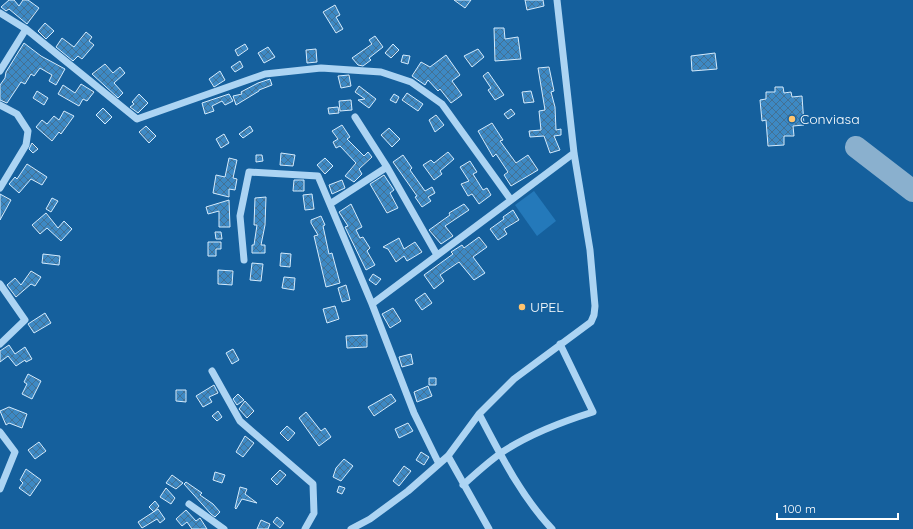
<svg xmlns="http://www.w3.org/2000/svg" width="913" height="529" font-family="Quicksand,sans-serif">
<defs>
<pattern id="building-cross-hatch" width="8" height="8" patternUnits="userSpaceOnUse"><rect width="8" height="8" fill="#3d89c4"/><path d="M0 0l8 8M0 8l8-8" fill="none" stroke="#437194"/></pattern>
</defs>
<rect width="100%" height="100%" fill="#15609d"/>
<path fill="#2479ba" d="M534,191L556,221L537,236L515,205Z"/>
<g fill="none" stroke-linecap="round" stroke-linejoin="round">
<path stroke="#8ab0ce" stroke-width="22" d="M856,147L913,191"/>
</g>
<path fill="url(#building-cross-hatch)" stroke="#d4ebfd" d="M9,0H14L19,6L23,0H28L39,8L27,24L9,9L6,11L1,7Z
M454,0H471L465,8Z
M525,0H543L544,6L527,10Z
M335,5L340,15L336,17L343,29L336,33L323,12Z
M45,23L54,31L46,39L38,31Z
M494,28H504L505,39L518,37L521,59L495,61Z
M86,32L92,37L89,41L94,45L82,59L78,56L73,61L56,47L62,38L74,47Z
M375,36L383,47L369,58L371,60L363,66L358,65L352,58L372,44L369,40Z
M24,43L41,56L65,69L56,85L49,81L52,75L40,68L34,76L31,74L25,84L21,82L7,103L0,100V85L5,78L6,72Z
M245,44L248,49L238,56L235,50Z
M393,44L399,50L391,58L385,53Z
M268,47L275,57L264,63L258,53Z
M316,49L317,62L307,63L306,50Z
M478,49L484,57L472,67L464,56Z
M715,53L717,69L692,71L691,56Z
M403,55L410,56L408,64L401,62Z
M446,55L460,75L452,81L462,95L451,103L440,89L438,91L428,80L425,85L412,76L421,62L430,67Z
M240,61L243,67L235,72L231,67Z
M105,64L113,73L120,67L125,73L114,83L123,93L118,98L92,74Z
M549,67L554,91L551,92L555,107L556,130L561,129V135L554,136L560,150L550,153L544,136L530,137L529,131L541,130L539,111L545,110L538,68Z
M220,71L225,80L214,87L209,79Z
M488,72L504,95L495,100L488,90L491,88L483,76Z
M349,75L351,86L341,88L338,76Z
M270,79L272,85L259,90V91L236,105L233,96L242,94L241,92L258,83Z
M81,84L94,92L87,101L83,99L79,106L58,94L63,85L75,93Z
M359,86L376,99L369,108L358,100L365,99L355,92Z
M775,87H783L784,93L791,92L792,97L802,96L804,125L793,126L794,136H784V145L768,146L766,120L762,121L760,100L766,99V92H775Z
M37,91L48,98L44,105L33,98Z
M531,91L534,102L524,103L522,92Z
M407,93L423,104L418,111L402,100Z
M139,94L148,103L138,113L130,107L134,104L132,102Z
M229,94L233,101L225,105L222,101L212,106L214,111L205,114L202,103Z
M394,94L399,97L396,103L390,100Z
M351,100L352,110L340,111L339,101Z
M338,107L339,113L329,114L328,108Z
M103,108L112,117L105,124L96,115Z
M511,109L515,114L508,119L504,114Z
M64,111L74,116L61,134L59,132L52,141L36,127L42,120L47,124L54,116L59,120Z
M436,115L444,125L435,132L429,120Z
M492,123L503,140L500,141L516,163L528,155L538,170L511,186L504,175L508,172L496,154L493,157L478,131Z
M342,125L350,137L347,139L364,156L368,152L372,157L359,169L362,174L354,182L345,176L356,163L340,146L336,148L333,142L338,139L332,131Z
M146,126L156,136L149,143L139,132Z
M250,126L253,131L243,138L239,134Z
M389,128L400,139L392,147L381,135Z
M224,134L229,143L221,148L216,139Z
M32,143L38,149L33,153L29,149Z
M448,152L454,159L440,171L442,174L434,180L423,165L431,160L434,163Z
M281,153L295,155L293,166L280,165Z
M256,155H262L263,161L256,162Z
M403,155L412,168L410,170L425,191L432,187L435,193L428,197L431,201L422,207L415,197L417,196L393,162Z
M229,158L237,160L233,178L237,179L235,190L229,189V197L213,193L216,175L225,177Z
M325,158L333,166L325,174L317,165Z
M470,161L477,172L473,174L483,190L487,188L491,195L479,204L472,194L468,196L461,184L469,181L460,167Z
M27,164L47,177L42,185L31,179L19,193L9,184L15,177L17,179Z
M384,175L394,190L390,193L398,208L387,213L370,184Z
M294,180H304V191H293Z
M342,180L345,188L332,194L329,185Z
M0,194L11,200L0,220Z
M312,194L314,209L305,210L303,195Z
M266,197L265,225L261,245H265V253H252V245H254L257,225H254L255,198Z
M52,198L58,201L51,212L46,209Z
M229,200L230,227H219V211L208,214L206,207Z
M351,204L362,227L356,230L360,238L363,237L370,248L367,251L375,265L366,270L345,227L348,226L339,212Z
M464,204L469,210L445,226L453,236L441,244L429,230L450,215L449,213Z
M513,210L519,220L504,229L507,234L498,240L490,229L504,219L503,217Z
M46,213L58,228L64,221L72,229L61,241L47,228L40,234L32,225Z
M321,216L325,225L323,226L329,254L332,253L340,283L326,287L314,236L318,235L311,223V220Z
M215,232H221L222,239H216Z
M479,237L487,247L473,257L485,273L474,280L459,262L440,275L444,281L434,289L424,275L453,254L451,252L462,245L464,248Z
M399,238L404,249L415,242L422,252L407,261L404,256L396,262L388,249L383,247Z
M208,242H221V249H216V256H208Z
M281,253L291,254L290,267L280,266Z
M43,254L60,256L59,265L42,263Z
M252,263L263,264L261,281L250,280Z
M218,270L233,271L232,285L218,284Z
M31,271L41,277L35,286L31,284L16,297L7,285L15,278L21,285Z
M373,274L381,279L376,285L369,280Z
M284,277L295,278L294,290L282,288Z
M346,285L350,300L342,302L338,288Z
M425,293L432,303L422,310L415,300Z
M335,306L339,319L327,323L323,309Z
M393,308L401,321L390,328L382,314Z
M45,313L51,323L34,333L28,324Z
M367,335V347L347,348L346,336Z
M9,345L15,354L25,347L32,359L26,362L25,360L16,366L8,356L0,362V351Z
M233,349L239,360L232,364L226,353Z
M411,354L413,364L402,367L399,357Z
M28,374L41,381L32,399L22,394L27,384L24,382Z
M429,378H436V385H429Z
M214,385L218,393L209,397L212,402L203,407L196,396Z
M428,386L432,396L417,402L414,392Z
M176,390H186V402L176,401Z
M238,394L244,400L237,405L233,399Z
M391,394L396,401L374,416L368,407Z
M245,401L254,411L247,418L239,409Z
M9,407L27,414L22,428L9,423L6,425L0,411Z
M218,411L222,417L217,421L212,416Z
M306,412L321,431L325,428L331,437L319,446L299,418Z
M408,423L413,431L399,438L395,429Z
M287,426L295,433L288,441L280,433Z
M245,436L254,443L243,457L236,452Z
M39,442L46,451L35,459L28,450Z
M421,452L429,457L424,465L416,460Z
M344,459L353,466L341,481L333,477L336,468Z
M404,466L411,471L399,486L393,481Z
M26,469L41,480L30,496L19,488L23,483L20,480Z
M280,470L286,475L277,485L271,479Z
M215,472L225,475L222,483L213,480Z
M172,475L183,483L176,489L166,483Z
M186,482L202,493L200,495L213,504L220,512L215,517L211,514L184,484Z
M339,486L345,488L342,494L337,492Z
M240,487L247,489L245,494L257,503L242,499L236,509L235,508Z
M166,488L175,498L171,504L160,497Z
M155,501L159,506L154,512L149,507Z
M158,509L165,519L160,523L157,519L142,528L138,522Z
M186,510L196,521L200,518L207,529H192L187,522L182,526L176,519Z
M277,517L284,523L280,528L273,522Z
M261,520L270,524L268,529H257Z"/>
<g fill="none" stroke-linecap="round" stroke-linejoin="round">
<path stroke="#acd4f3" stroke-width="7" d="M0,13L26,29L137,119L265,74L321,68L381,72L411,82L442,104L511,200
M0,71L26,29
M0,105L17,114L28,131L26,145L0,188
M355,117L387,167L437,255
M330,204L387,167
M244,260L240,216L249,172L318,176L372,304L414,413L439,464
M0,284L25,320L0,344
M372,304L574,153
M212,371L240,421L313,484L314,513L305,529
M479,414C500,454 521,496 552,529
M0,432L15,452L0,489
M448,456L489,529
M463,485C475,474 487,463 501,453C529,434 561,422 593,412L560,344
M189,504L224,529
M351,529L370,519L408,491L448,456L479,414L514,379L591,322L594,315L595,306L590,250L574,153L557,0"/>
</g>
<g fill="#ffc46e" stroke="#15609d" stroke-width="1.5">
<circle cx="792" cy="119" r="4"/>
<circle cx="522" cy="307" r="4"/>
</g>
<g text-anchor="middle" dominant-baseline="central" stroke-width="3" stroke-linejoin="round" paint-order="stroke">
<g font-size="14" fill="#fff" stroke="#15609d" text-anchor="start">
<text x="800" y="119">Conviasa</text>
<text x="530" y="307">UPEL</text>
</g>
</g>
<path d="M777 513v6h121v-6" fill="none" stroke="#ffffff" stroke-width="2"/>
<text x="783" y="513" font-size="12" fill="#ffffff" stroke="#15609d" stroke-width="3" paint-order="stroke">100 m</text>
</svg>
